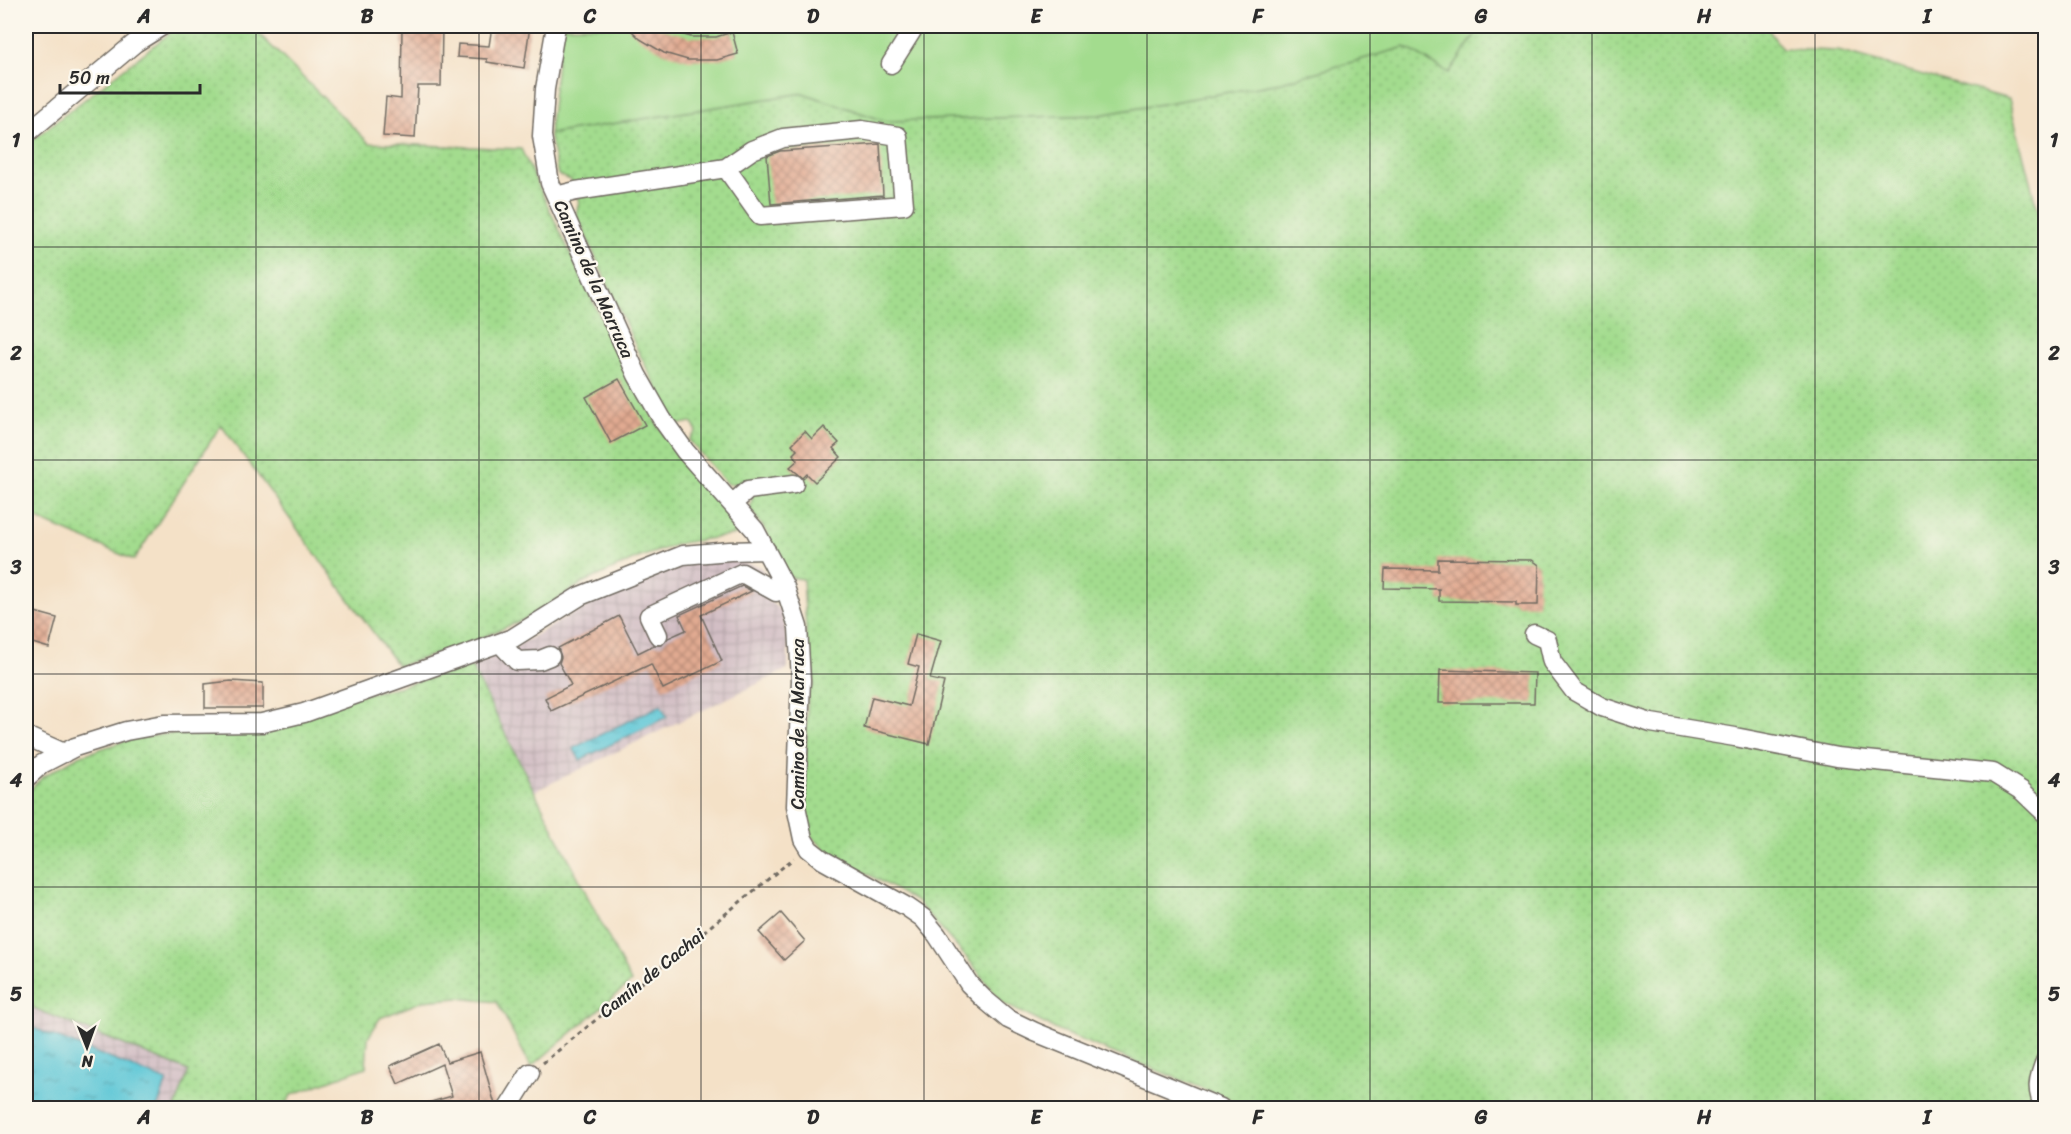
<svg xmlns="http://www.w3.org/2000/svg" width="2071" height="1134" font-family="Sriracha,sans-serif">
<defs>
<pattern id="industrial-grid" width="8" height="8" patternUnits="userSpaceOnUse" patternTransform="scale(1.5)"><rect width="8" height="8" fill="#d2bec4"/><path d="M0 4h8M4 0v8" fill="none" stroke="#b4a3a9"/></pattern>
<pattern id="grass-dots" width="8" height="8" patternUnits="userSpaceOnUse" patternTransform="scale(1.5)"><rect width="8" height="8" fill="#a3dc8e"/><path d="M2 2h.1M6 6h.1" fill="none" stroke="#8cbd7b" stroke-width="1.8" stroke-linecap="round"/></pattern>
<pattern id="water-ripples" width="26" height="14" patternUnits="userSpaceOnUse" patternTransform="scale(1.5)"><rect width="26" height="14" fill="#5bc6d6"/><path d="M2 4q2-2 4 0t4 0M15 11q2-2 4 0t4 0" fill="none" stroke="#4ba1ae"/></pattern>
<pattern id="building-cross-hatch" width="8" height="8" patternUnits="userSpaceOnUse" patternTransform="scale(1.5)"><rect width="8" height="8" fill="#e1aa91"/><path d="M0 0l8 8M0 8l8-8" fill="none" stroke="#b78b77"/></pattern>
</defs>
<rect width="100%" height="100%" fill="#fbf7ec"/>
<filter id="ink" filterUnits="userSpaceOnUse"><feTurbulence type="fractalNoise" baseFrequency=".0167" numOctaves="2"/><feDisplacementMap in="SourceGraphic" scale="12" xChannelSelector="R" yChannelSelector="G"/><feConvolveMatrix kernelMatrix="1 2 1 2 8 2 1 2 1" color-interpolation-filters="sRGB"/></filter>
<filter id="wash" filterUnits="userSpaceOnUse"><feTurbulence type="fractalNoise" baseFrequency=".008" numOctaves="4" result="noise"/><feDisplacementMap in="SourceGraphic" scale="24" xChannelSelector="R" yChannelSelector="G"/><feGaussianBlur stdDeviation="1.35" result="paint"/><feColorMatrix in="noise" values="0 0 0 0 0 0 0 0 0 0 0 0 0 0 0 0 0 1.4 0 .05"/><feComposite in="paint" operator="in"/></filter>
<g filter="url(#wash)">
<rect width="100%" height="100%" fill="#f4e1c7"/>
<path fill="url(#industrial-grid)" d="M719,558L759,566L769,577L765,598L783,612L788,646V669L533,792L471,666L516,646L599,599L655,575L694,562Z
M26,1005L189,1071L175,1108H26Z"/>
<path fill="url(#grass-dots)" stroke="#67845c" stroke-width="1.5" d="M179,26H251L369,143L521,149L613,344L659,427L745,525V533L681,543L635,559L583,583L527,618L468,644L398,666L221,425L134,560L26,514V145Z
M1481,26H1766L1782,49L1838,51L2009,99L2035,201L2046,226L2045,1097L2027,1108H1245L1244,1105L1061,1032L1002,1003L972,964L917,902L829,852L813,838L806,824L804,809L808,689L814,686V667L808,665L803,579L788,577L766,531L750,509L753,495L742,484H727L689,440L697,431L691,422L676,425L638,351L576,214L579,202L571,180L558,175L549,134L803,93L885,121L1099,115L1274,84L1405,47L1449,73Z
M471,666L631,982L531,1067L497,1002L458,998L423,1001L380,1018L368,1038L366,1067L291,1095L285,1108H175L189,1071L26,1005V793L44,776L79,756L131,739L198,730L398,687Z"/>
<path fill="#a3dc8e" stroke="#67845c" stroke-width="1.5" d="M561,26H1481L1449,73L1405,47L1274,84L1099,115L885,121L803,93L549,134Z"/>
<path fill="url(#water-ripples)" stroke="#437880" stroke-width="1.5" d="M661,705L667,717L580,760L573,748Z
M26,1025L167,1081L157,1108H26Z"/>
<g id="blocks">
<path fill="url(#building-cross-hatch)" d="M402,26H442L441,86H418L415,138L383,136L386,97L401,99Z
M492,26H530L524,68L487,62V59L457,57L458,44L489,46Z
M627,26H652L691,37H716L732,32L738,54L717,60H688L664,53L640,39Z
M880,144L883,195L771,204L767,156L780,151Z
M619,379L645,425L611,443L586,397Z
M824,427L839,443L833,448L841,457L815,482L807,474L803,478L790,467L798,460L793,454L797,450L792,444L805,431L812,439Z
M1438,559L1532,560L1539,565L1538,605H1516V602L1439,601V589L1384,588L1385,569L1438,570Z
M742,586L752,591L701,615L722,661L663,689L651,664L551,711L545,698L571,685L559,663L561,657L558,648L619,616L638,653L654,645H662L668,638L686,630L679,615Z
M35,612L57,618L49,648L26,641Z
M916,634L941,641L930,679L944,682L929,744L864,728L872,697L909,706L919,667L908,664Z
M1440,670L1535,673L1534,703H1439Z
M231,681L263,683V708H205V684Z
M781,913L805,941L784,960L759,932Z
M439,1044L447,1062L480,1052L496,1108H424V1104L452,1096L442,1064L398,1084L390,1066Z"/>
</g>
</g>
<g filter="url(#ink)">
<use href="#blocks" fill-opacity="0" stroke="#716b62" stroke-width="1.5"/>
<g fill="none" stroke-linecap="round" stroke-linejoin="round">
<g stroke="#716b62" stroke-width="21">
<path id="minor" d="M556,26L545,89L542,136L550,183L637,375L662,419L685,451L755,530L785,587L798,627L801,680L796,806L803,839L809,849L823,860L907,907L923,918L937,935L969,984L984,999L1008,1019L1035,1032L1221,1108
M891,64L915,26
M26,134L135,43L162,26
M556,196L576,191L726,168L760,216L904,205L898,136L862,130L783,138L752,150L726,168
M732,504L748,490L794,484
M1534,634L1547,640L1552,662L1574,691L1602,707L1651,723L1735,737L1837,757L1993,773L2022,791L2046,814
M658,635L649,616L742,573L776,592L785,587
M500,643L517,661L540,660L550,656
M26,736L64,753
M26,778L42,764L75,747L126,731L164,724L262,723L304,713L513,638L580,596L683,555L730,551L766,550
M508,1108L530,1073
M2045,1108C2035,1091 2038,1078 2046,1059"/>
</g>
<path stroke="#716b62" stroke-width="3" stroke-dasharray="4.5 4.5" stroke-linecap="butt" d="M543,1063L794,858"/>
<use href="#minor" stroke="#fff" stroke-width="18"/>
</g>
</g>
<path fill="none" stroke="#2b2b2b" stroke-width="1.5" stroke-opacity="0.55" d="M256,26V1108M479,26V1108M701,26V1108M924,26V1108M1147,26V1108M1370,26V1108M1592,26V1108M1815,26V1108M26,247H2046M26,460H2046M26,674H2046M26,887H2046"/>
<g text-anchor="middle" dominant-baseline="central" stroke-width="4.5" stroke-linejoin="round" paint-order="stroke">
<g font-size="18" fill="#2b2b2b" stroke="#fbf7ec">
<text transform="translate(594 279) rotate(66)">Camino de la Marruca</text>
<text transform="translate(798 724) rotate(-90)">Camino de la Marruca</text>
<text transform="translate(652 973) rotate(-39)">Camín de Cachai</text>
</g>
</g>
<rect width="2071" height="1134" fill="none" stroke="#fbf7ec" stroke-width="66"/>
<g transform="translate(87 1047) rotate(179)" stroke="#fbf7ec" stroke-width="4.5" paint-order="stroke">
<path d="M0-4.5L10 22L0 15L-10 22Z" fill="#2b2b2b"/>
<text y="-9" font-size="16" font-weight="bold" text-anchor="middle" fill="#2b2b2b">N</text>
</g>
<path d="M60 84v9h140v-9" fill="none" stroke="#2b2b2b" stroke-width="3"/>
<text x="69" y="84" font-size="18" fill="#2b2b2b" stroke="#fbf7ec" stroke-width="4.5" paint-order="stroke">50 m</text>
<rect x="33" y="33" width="2005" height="1068" fill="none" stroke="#2b2b2b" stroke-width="2"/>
<g font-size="20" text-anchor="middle" font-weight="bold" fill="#2b2b2b">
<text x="144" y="23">A</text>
<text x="367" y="23">B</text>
<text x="590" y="23">C</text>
<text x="813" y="23">D</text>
<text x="1036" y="23">E</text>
<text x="1258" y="23">F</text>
<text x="1481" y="23">G</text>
<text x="1704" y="23">H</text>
<text x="1927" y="23">I</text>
<text x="16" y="147">1</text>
<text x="2054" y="147">1</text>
<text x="16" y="360">2</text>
<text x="2054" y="360">2</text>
<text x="16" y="574">3</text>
<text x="2054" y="574">3</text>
<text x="16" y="787">4</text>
<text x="2054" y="787">4</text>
<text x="16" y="1001">5</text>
<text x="2054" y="1001">5</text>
<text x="144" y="1124">A</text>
<text x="367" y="1124">B</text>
<text x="590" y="1124">C</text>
<text x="813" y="1124">D</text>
<text x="1036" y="1124">E</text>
<text x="1258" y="1124">F</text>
<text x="1481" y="1124">G</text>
<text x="1704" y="1124">H</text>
<text x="1927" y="1124">I</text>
</g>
</svg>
